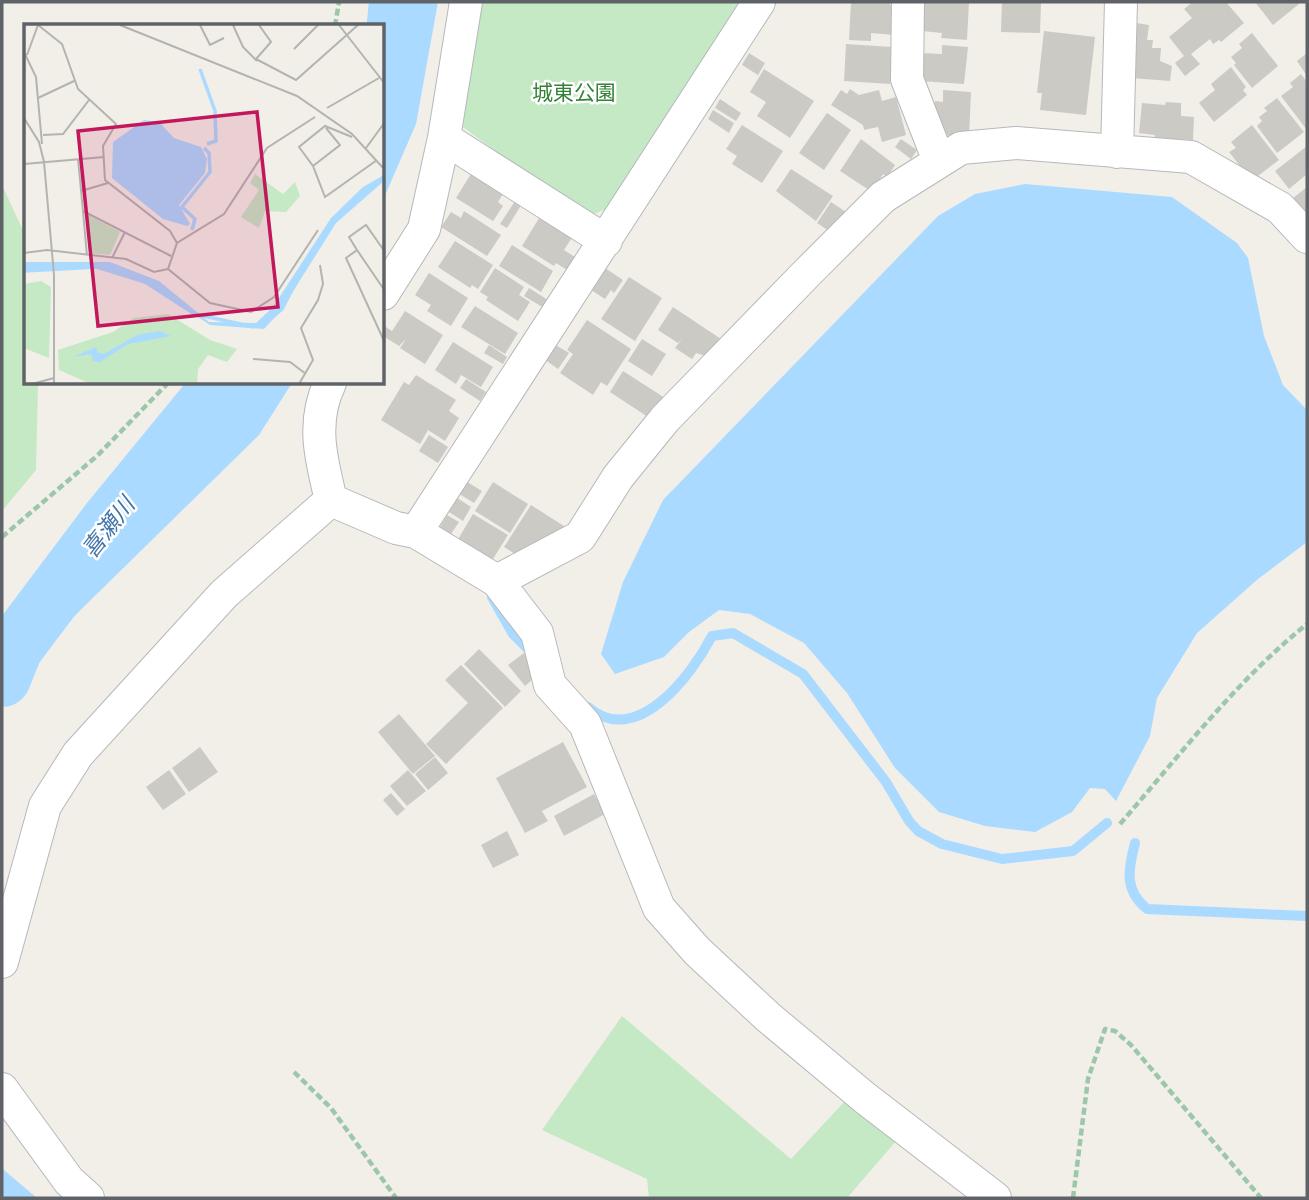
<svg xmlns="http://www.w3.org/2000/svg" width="1309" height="1200" font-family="'Varela Round','Noto Sans JP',sans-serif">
<rect width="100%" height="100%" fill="#f1efe8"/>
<path fill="#c5e8c5" d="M480,2H742L607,209L585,217L463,127Z
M2,185L26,237V383H38L36,470L2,511Z
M622,1016L791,1159L846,1100L897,1140L847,1198H649L647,1179L542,1130Z"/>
<path fill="#aadaff" d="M398,2H438L416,124L383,200V64L395,33Z
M1025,184L1172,197L1237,243L1248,258L1264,336L1283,385L1307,410V542L1258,579L1197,633L1157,698L1150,736L1116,801L1105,789L1090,788L1072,812L1035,832L985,826L939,812L895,768L847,693L804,643L750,614L719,610L689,632L664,657L615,674L601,654L623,582L663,500L938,216L975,194Z
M223,383H292L259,435L2,687V662Z
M2,1167L5,1171L37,1198H2Z"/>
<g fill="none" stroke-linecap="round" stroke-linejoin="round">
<path stroke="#aadaff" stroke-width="10" d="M492,597L513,634L532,653
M588,707C636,749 691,676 712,636L733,633L803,674L886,782L909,821L918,831L942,844L1002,859L1073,851L1107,823
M1135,843C1128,870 1124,890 1147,909L1307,916"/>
<path stroke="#aadaff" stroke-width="58" d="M383,64L395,33L398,2
M2,678L14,648L109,522L223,383"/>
</g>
<path fill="#cccac5" d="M851,2H890V5H897L895,35L871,33V41L849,40Z
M923,2H969L967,40L941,38L942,33L922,31Z
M1002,2H1041L1040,33L1001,32Z
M1193,2H1226L1244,23L1221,42L1219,40L1213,44L1210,39L1191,54L1200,64L1185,76L1175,63L1184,56L1169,37L1192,18L1184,9Z
M1255,2H1298L1299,4L1273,25Z
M1136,23L1149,25L1147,40H1153L1152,48H1161L1160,61L1172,66L1170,81L1131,78Z
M1044,31L1095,37L1086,115L1040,110L1042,93H1037Z
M1252,33L1278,66L1252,88L1234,65L1236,63L1231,57L1242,48L1239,44Z
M846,44L892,47L890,84L844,81Z
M942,45L968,47L964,84L920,81L922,53L942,54Z
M749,53L765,63L758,75L742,65Z
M1307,53V76L1297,61Z
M1231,67L1246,87L1243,90L1247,95L1214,122L1199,103L1215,90L1211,84Z
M764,69L814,101L790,138L757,116L766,102L750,92Z
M1301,74L1307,82V130L1281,96L1293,87L1290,83Z
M850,89L859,95L879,90L882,101L896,97L906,135L882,142L878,127L864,130L863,125L831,105L841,90L847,94Z
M943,90L971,92L969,137L941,135L942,123L934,122L935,101L943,102Z
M1277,98L1304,132L1277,153L1257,126L1262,121L1259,117L1267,111L1264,108Z
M720,99L741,113L736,121L715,108Z
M1166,102L1181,103V116L1194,117L1193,140L1155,138V135L1139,133L1142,103L1165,105Z
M713,110L734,123L729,133L708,119Z
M827,113L851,130L824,170L799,153Z
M742,125L783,151L762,183L732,164L737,156L726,149Z
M1252,125L1279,160L1254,179L1248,176L1229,152L1236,148L1231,142Z
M861,139L895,165L887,177L883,174L872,192L840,171Z
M901,139L917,150L911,159L895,147Z
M1307,146V174L1289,189L1275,171Z
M474,169L506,189L498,202L503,206L493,221L456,198Z
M791,169L833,196L816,221L776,191Z
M1307,187V216L1293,198Z
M517,198L523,202L507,228L500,224Z
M831,202L849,214L835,235L817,223Z
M464,211L501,235L487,256L441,227L451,212L461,218Z
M541,215L573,236L564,250L575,257L567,270L556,263L554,266L522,246Z
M455,241L493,265L478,289L472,285L470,288L438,267Z
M512,245L553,271L541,292L499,266Z
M495,268L524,287L519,295L530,302L518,321L486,300L488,297L480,292Z
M605,268L623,280L614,293L611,290L605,299L591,290Z
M429,273L468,298L451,326L427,311L431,305L415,295Z
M629,277L662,298L635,341L601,319Z
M529,288L548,300L544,308L524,296Z
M475,306L518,333L505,354L461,327Z
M673,307L721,339L709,357L696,353L692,359L675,348L682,339L678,343L658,330Z
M405,311L443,335L425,364L400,348L406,339L399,346L383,336V325L392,331Z
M587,320L631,349L607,386L601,382L593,395L560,373L573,354L567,350Z
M642,339L666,354L652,376L628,361Z
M453,342L493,367L481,387L461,375L456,384L435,370Z
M554,344L569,353L558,369L544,359Z
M489,345L507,357L503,364L484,353Z
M623,371L665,398L651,419L610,392Z
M416,375L456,400L449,411L459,418L445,441L428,430L420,444L381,420L404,382L409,385Z
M466,379L486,392L480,401L460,388Z
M429,435L448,447L438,463L419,451Z
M464,480L482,491L474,503L456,492Z
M493,482L528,504L510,533L475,511Z
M457,498L471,507L463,521L449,512Z
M531,505L567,528L523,559L504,547Z
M473,514L508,535L491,562L457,541Z
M447,515L459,522L451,534L440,527Z
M479,649L521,691L505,707L464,664Z
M524,653L540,673L525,686L508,665Z
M461,665L503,708L446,764L426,744L468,703L445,680Z
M399,714L435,756L413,774L378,732Z
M563,742L587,787L542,811L548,821L525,833L496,778Z
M200,747L218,772L189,792L172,768Z
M435,757L448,773L428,790L415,774Z
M169,770L186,794L163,810L146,787Z
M408,770L426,791L407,806L390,786Z
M391,793L405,809L397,816L383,800Z
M594,794L605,814L564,836L554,816Z
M507,831L519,855L493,868L481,845Z"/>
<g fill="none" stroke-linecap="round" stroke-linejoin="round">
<g stroke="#b5b8bc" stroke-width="34">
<path id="street" d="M908,2L907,79L939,161
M444,138L606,241
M1117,152L1121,2
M383,294L424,229L444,138L466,2
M330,383C311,422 321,459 331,500
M331,500L396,528L416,532L497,581L537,633L550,685L585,724L659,908L697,951L768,1017L865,1098L995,1198
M416,532L759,2
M497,581L580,537L618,477L665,419L806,274L883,197L961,148L1016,143L1191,157L1280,208L1307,237
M2,962L45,806L78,754L224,594L331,500
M2,1089L69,1181L88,1198"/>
</g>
<path stroke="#9cc7a9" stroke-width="4.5" stroke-dasharray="7 3.5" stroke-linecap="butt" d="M335,26L339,2
M2,537L97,456L168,383
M1120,824C1180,755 1236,681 1307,624
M294,1072L331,1108L396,1198
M1073,1198L1088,1079L1105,1029L1115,1031L1131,1045L1261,1198"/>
<use href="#street" stroke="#fff" stroke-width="32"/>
</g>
<g text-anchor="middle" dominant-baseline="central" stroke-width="5" stroke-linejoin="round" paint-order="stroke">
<g font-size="21" fill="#348238" stroke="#fff">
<text x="574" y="93">城東公園</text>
</g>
<g font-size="23" font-style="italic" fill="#4174aa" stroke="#fff">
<text transform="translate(109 528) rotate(-52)">喜瀬川</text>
</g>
</g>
<g transform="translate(24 24)">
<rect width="360" height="360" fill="#f1efe8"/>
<path d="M231,150L259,170L271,158L276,172L262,188L241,187L235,204L217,193L235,166L226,159ZM64,191L96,208L86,231L65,229ZM17,257L27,263L25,334L0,324V260ZM144,290L186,316L213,325L203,338L184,331L174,345L173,360H67L35,346L34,326L89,308L110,294Z" fill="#c5e8c5"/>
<path d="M120,96L135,98L150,114L177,123L183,135L181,149L155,181L166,200L163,202L139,195L88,154L89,118ZM360,151V157L312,199L258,285L240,305L186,301L121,258L73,243L0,247V238H86L135,257L185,298L232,299L249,283L307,194L339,163ZM136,307L147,312L104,320L76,338L69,337L67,330L49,333L72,323L74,329L80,330L113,311Z" fill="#aadaff"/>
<path fill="none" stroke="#aadaff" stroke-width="3.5" d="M176,45L191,87L192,117L183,120M168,206L171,195L158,183L186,148L185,129L180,124M0,247L73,243L121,258L171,290L230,303M243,298L258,285L281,241"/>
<path fill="none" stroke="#b3b3b1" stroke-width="2" d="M14,1L38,20L54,65L92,100L79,122L81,156L146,207L153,219M96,1L273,72L328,110L361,146M176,1L186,21L200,14M209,1L219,23L233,37M315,1L361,60M270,25L294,1M0,28L12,53L18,120M3,31L14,1M232,35L272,56L334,1M232,35L247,18L235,1M14,74L50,57M303,84L355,54M0,94L15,118L20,138L30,251V360M19,111L39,110L65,76M328,113L301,102L275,123L289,142L301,173L353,136M342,124L361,98M54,135L59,187M0,140L80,133M289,142L316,121L302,104M57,167L84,159M333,226L361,267M361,228L342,201L325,213L333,226L322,234L361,319M0,229L23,226L102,235L130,248L144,245M63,232L59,187L147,232M88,234L101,208M144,245L153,219L200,190L243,124L291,93M144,245L186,279L227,288L250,273L294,206M229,335L266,338L282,350M8,360L30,354M275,360L289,336L277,304L294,276L299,260L296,241"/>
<path fill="#c2185b" fill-opacity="0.15" stroke="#c2185b" stroke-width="3.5" d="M233,88L254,283L74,302L54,107Z"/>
<rect width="360" height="360" fill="none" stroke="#5f6368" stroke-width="3.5"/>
</g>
<rect width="1309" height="1200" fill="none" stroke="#5f6368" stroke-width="7"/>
</svg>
